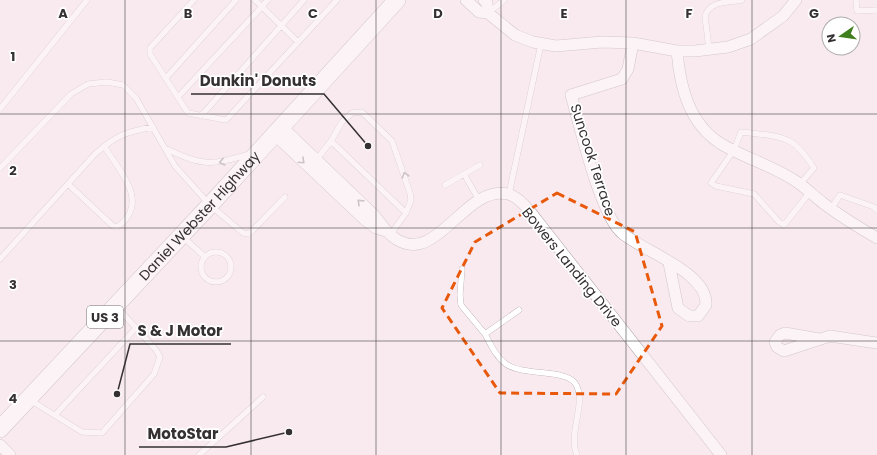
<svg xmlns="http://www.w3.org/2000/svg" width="877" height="455" font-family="Poppins,sans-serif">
<rect width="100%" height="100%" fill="#f8eaef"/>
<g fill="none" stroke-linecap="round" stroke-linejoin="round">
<g stroke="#ab9ea3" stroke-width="6">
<path id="lane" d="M194,0L150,48V54L188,113L226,120L337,0
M255,0L298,42
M856,0L857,11L877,10
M488,13L504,0
M709,49L705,16C711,0 727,3 742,0
M166,78L236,0
M178,97L268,0
M0,109L87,0
M201,116L304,0
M331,141L406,213L390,235
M167,149C203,167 212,165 250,154
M317,159L331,141L342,122L352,113L362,112L392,141L410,193L411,200L406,213
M0,168L71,94L88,84L107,82L123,85L136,98L175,166L210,205L243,233L249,234L285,197
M464,174L480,165
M68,184L113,226L117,227C151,203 120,172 104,146
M800,184L814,168C808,159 800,147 791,142C777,134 756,134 741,132L734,150L711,183L716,186L754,194L779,222L784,225L810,192
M445,185L464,174L479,200
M509,194L541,44
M831,209L840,195L874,207L877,210
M183,237L205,257
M201 267a15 15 0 1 1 30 0a15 15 0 1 1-30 0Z
M0,259L95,154C117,135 125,132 153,127
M462,269L460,295L461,305L485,334
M519,310L485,334C491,345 496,357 506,364C523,376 565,369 575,383C588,402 567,433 577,455
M30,400L82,432L102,433L154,374L160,357L156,350L117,307
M55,415L136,328
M199,455L263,397"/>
</g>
<g stroke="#ab9ea3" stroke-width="12">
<path id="street" d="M466,0L479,12L488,13L515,35L533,42L556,46L602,42L633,43L677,51H695L728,47L751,39L783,16L796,0
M484,0L487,3L488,13
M633,43L628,69L622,79L571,95C580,126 600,215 622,233C644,252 708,272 706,305L698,316H689L678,308L669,263
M677,51C680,87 689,125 723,145C747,159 774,166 797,182C806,188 814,196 823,203C840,216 858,227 877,238
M281,126L373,214C381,223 386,233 396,239C437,266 465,184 508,194C522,198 534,217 543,228L721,455
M274,134L365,220L376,228L386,231
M819,339L785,333L780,335L775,342L777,347L784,351L830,336L877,343
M0,445L10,455"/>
</g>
<g stroke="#ab9ea3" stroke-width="18">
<g id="primary">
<path id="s1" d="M0,429L210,205L397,0"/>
</g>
</g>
<use href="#lane" stroke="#fff" stroke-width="5.5"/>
<use href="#street" stroke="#fff" stroke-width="11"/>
<use href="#primary" stroke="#fff" stroke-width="17"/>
</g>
<defs><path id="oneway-chevron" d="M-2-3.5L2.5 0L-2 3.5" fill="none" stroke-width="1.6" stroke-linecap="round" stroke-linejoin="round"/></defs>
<g stroke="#9a9898">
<use href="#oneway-chevron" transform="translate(302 161) rotate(43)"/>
<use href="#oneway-chevron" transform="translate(222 162) rotate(167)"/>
<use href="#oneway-chevron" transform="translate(405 175) rotate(-107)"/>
<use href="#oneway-chevron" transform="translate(360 202) rotate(-136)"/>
</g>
<path d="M0 0H877V455H0ZM557,193L635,232L662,326L616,394L500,393L442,308L475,242Z" fill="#f8eaef" fill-opacity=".55" fill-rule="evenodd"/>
<path fill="none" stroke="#e8590c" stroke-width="3" stroke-dasharray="8 5" stroke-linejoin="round" d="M557,193L635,232L662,326L616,394L500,393L442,308L475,242Z"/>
<path fill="none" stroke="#353032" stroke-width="1" stroke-opacity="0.55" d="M125,0V455M251,0V455M376,0V455M501,0V455M626,0V455M752,0V455M0,114H877M0,228H877M0,341H877"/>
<g text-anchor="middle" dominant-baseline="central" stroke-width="3.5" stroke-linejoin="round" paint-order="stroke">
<rect fill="#fff" stroke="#726e70" stroke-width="1" x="87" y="306" width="36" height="22" rx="3"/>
<g font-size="13" font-weight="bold" fill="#353032">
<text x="105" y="317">US 3</text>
</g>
<g font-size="14" fill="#353032" stroke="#fff">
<text transform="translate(593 160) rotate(72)">Suncook Terrace</text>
<text stroke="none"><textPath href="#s1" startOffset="292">Daniel Webster Highway</textPath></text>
<text transform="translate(572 267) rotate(51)">Bowers Landing Drive</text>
</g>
</g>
<g font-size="13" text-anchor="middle" font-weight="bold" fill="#353032" stroke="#fff" stroke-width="3.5" stroke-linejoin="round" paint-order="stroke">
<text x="63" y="18">A</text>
<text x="188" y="18">B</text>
<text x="313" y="18">C</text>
<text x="438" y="18">D</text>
<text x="564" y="18">E</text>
<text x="689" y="18">F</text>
<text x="814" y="18">G</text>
<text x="13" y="61">1</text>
<text x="13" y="175">2</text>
<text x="13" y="289">3</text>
<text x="13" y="403">4</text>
</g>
<path fill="none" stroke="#353032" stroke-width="1.5" d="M368 146L324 94H191M117 394L130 344H231M289 432L226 447H139"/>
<g fill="#353032" stroke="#fff" stroke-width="1.5">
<circle cx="368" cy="146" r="4"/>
<circle cx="117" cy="394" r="4"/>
<circle cx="289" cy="432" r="4"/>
</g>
<g font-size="15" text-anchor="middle" font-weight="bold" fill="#353032" stroke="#fff" stroke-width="3.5" stroke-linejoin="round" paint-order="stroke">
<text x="258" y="86">Dunkin' Donuts</text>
<text x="180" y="336">S &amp; J Motor</text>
<text x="183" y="439">MotoStar</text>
</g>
<g transform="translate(841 36) rotate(257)"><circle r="19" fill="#ffffff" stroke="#aeacad"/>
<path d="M0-3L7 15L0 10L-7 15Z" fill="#3f7e1d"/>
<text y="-6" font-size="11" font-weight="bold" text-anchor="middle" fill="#353032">N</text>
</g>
</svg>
